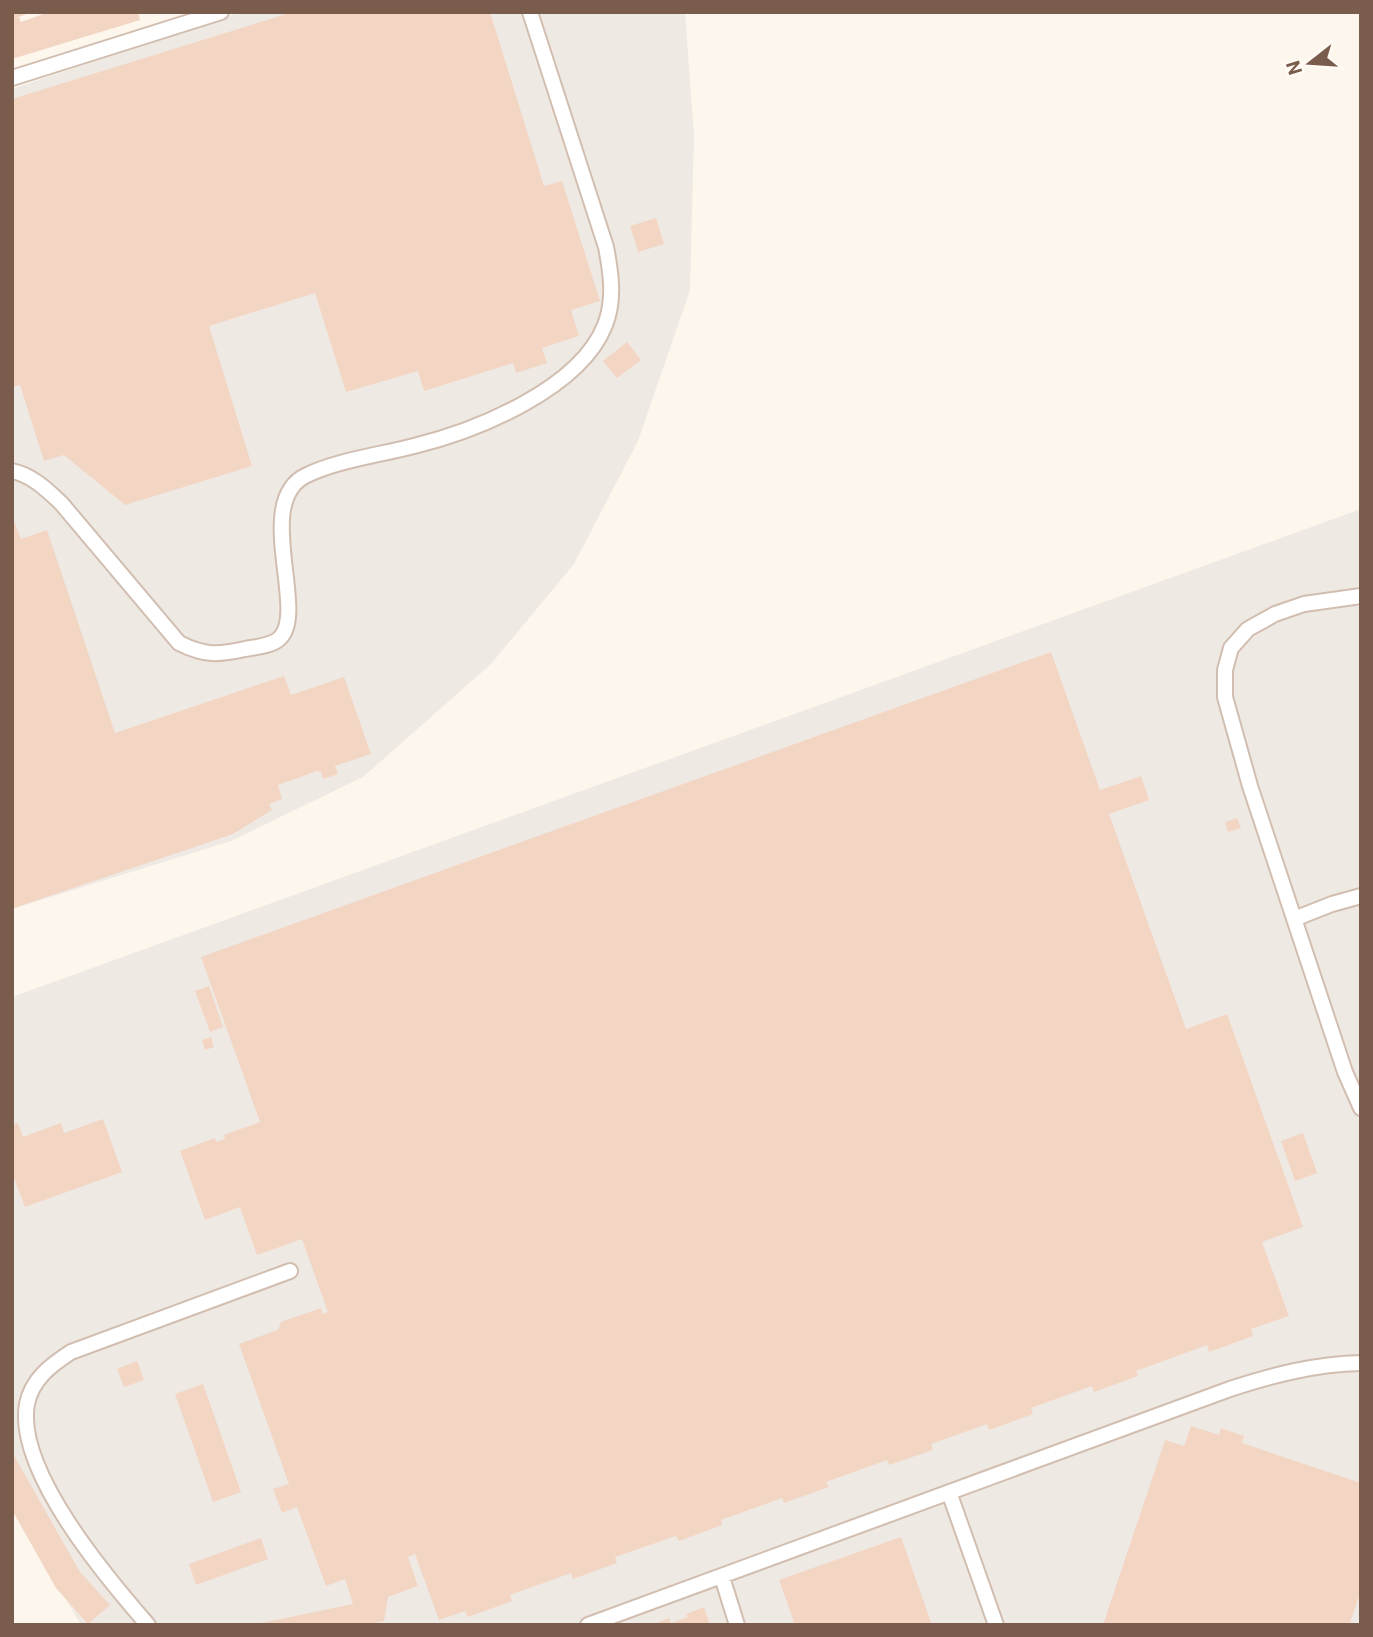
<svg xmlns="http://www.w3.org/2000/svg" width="1373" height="1637" font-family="Roboto,sans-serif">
<rect width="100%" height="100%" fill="#fdf6ec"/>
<path fill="#efe9e4" d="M241,12H685L694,136L690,290L638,441L574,564L491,664L363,777L231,841L12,909V89Z
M1361,509V1625H81L12,1506V997Z"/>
<path fill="#f3d5c3" d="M12,12H32L19,17L21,22L49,12H138L140,20L12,59Z
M293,12H490L544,186L562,181L600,301L571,310L579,336L542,348L547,363L516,373L513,363L424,391L418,371L346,392L315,293L209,326L252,466L125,505L64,455L44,461L20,385L12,387V99Z
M656,218L664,244L638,252L630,226Z
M627,342L641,360L617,378L603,361Z
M12,515L21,539L47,530L115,733L284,676L291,695L344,677L371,754L335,766L338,774L323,779L321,772L317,771L278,785L282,799L269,804L272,810L233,834L14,908Z
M1051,652L1100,790L1141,776L1149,800L1109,814L1186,1029L1227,1014L1303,1227L1262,1242L1289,1316L1251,1329L1253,1336L1209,1352L1207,1345L1136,1371L1138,1376L1094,1392L1092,1386L1031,1408L1033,1414L989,1430L987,1424L931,1444L933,1450L889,1465L887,1460L826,1482L829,1487L784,1503L782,1498L721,1520L722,1525L679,1541L676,1536L615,1557L617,1563L573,1579L571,1573L510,1595L512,1601L468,1617L465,1611L439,1620L415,1554L408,1557L418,1586L388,1597L384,1621L363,1625H252L353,1604L345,1579L326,1586L297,1507L282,1513L273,1489L289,1484L239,1344L278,1330L281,1322L321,1308L323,1314L328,1312L302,1239L257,1255L240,1207L205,1220L180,1151L215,1138L216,1142L225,1139L224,1135L260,1122L201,957Z
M1237,818L1241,828L1228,832L1225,822Z
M209,986L223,1027L210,1032L195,991Z
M211,1037L214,1047L205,1050L202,1040Z
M103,1119L122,1172L25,1207L12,1173V1125L18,1123L23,1137L61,1123L64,1133Z
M1303,1133L1317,1173L1295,1181L1281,1141Z
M137,1361L144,1380L124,1387L117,1369Z
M203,1384L241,1492L213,1502L175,1394Z
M1191,1426L1219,1435L1221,1428L1244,1436L1242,1443L1361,1483V1591L1349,1625H1103L1165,1440L1184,1446Z
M12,1452L80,1572L110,1605L88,1624L56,1588L12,1510Z
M901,1537L932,1625H795L779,1580Z
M261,1538L268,1559L196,1585L189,1564Z
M704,1607L710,1625H652L669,1618L671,1623L688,1617L686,1614Z"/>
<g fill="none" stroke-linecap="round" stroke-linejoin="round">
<g stroke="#d1beb0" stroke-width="18">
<path id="lane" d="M12,78L221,12
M12,471C32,475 47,490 61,503L179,643C205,656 218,655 245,649C256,647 272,646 280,638C308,611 252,500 307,475C339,460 379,455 414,446C476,431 580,389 605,325C615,300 611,273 606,247L530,12
M1361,596L1304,604L1275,614L1248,629L1231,648L1225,670V697L1250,786L1345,1072L1361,1108
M1294,919L1332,904L1361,896
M949,1492L996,1625
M722,1577L737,1625
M148,1625C107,1578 15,1470 27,1404C32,1379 51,1365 71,1352L290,1271
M588,1625L1230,1389C1273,1375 1315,1364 1361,1363"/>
</g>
<use href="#lane" stroke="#fff" stroke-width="14"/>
</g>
<rect width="1373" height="1637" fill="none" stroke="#7a5c4d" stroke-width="28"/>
<g transform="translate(1310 63) rotate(253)" stroke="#fffaf3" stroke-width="5" paint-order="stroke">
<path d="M0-5L12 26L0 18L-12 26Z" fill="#7a5c4d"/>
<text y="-10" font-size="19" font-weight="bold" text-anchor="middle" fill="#7a5c4d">N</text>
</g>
</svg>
